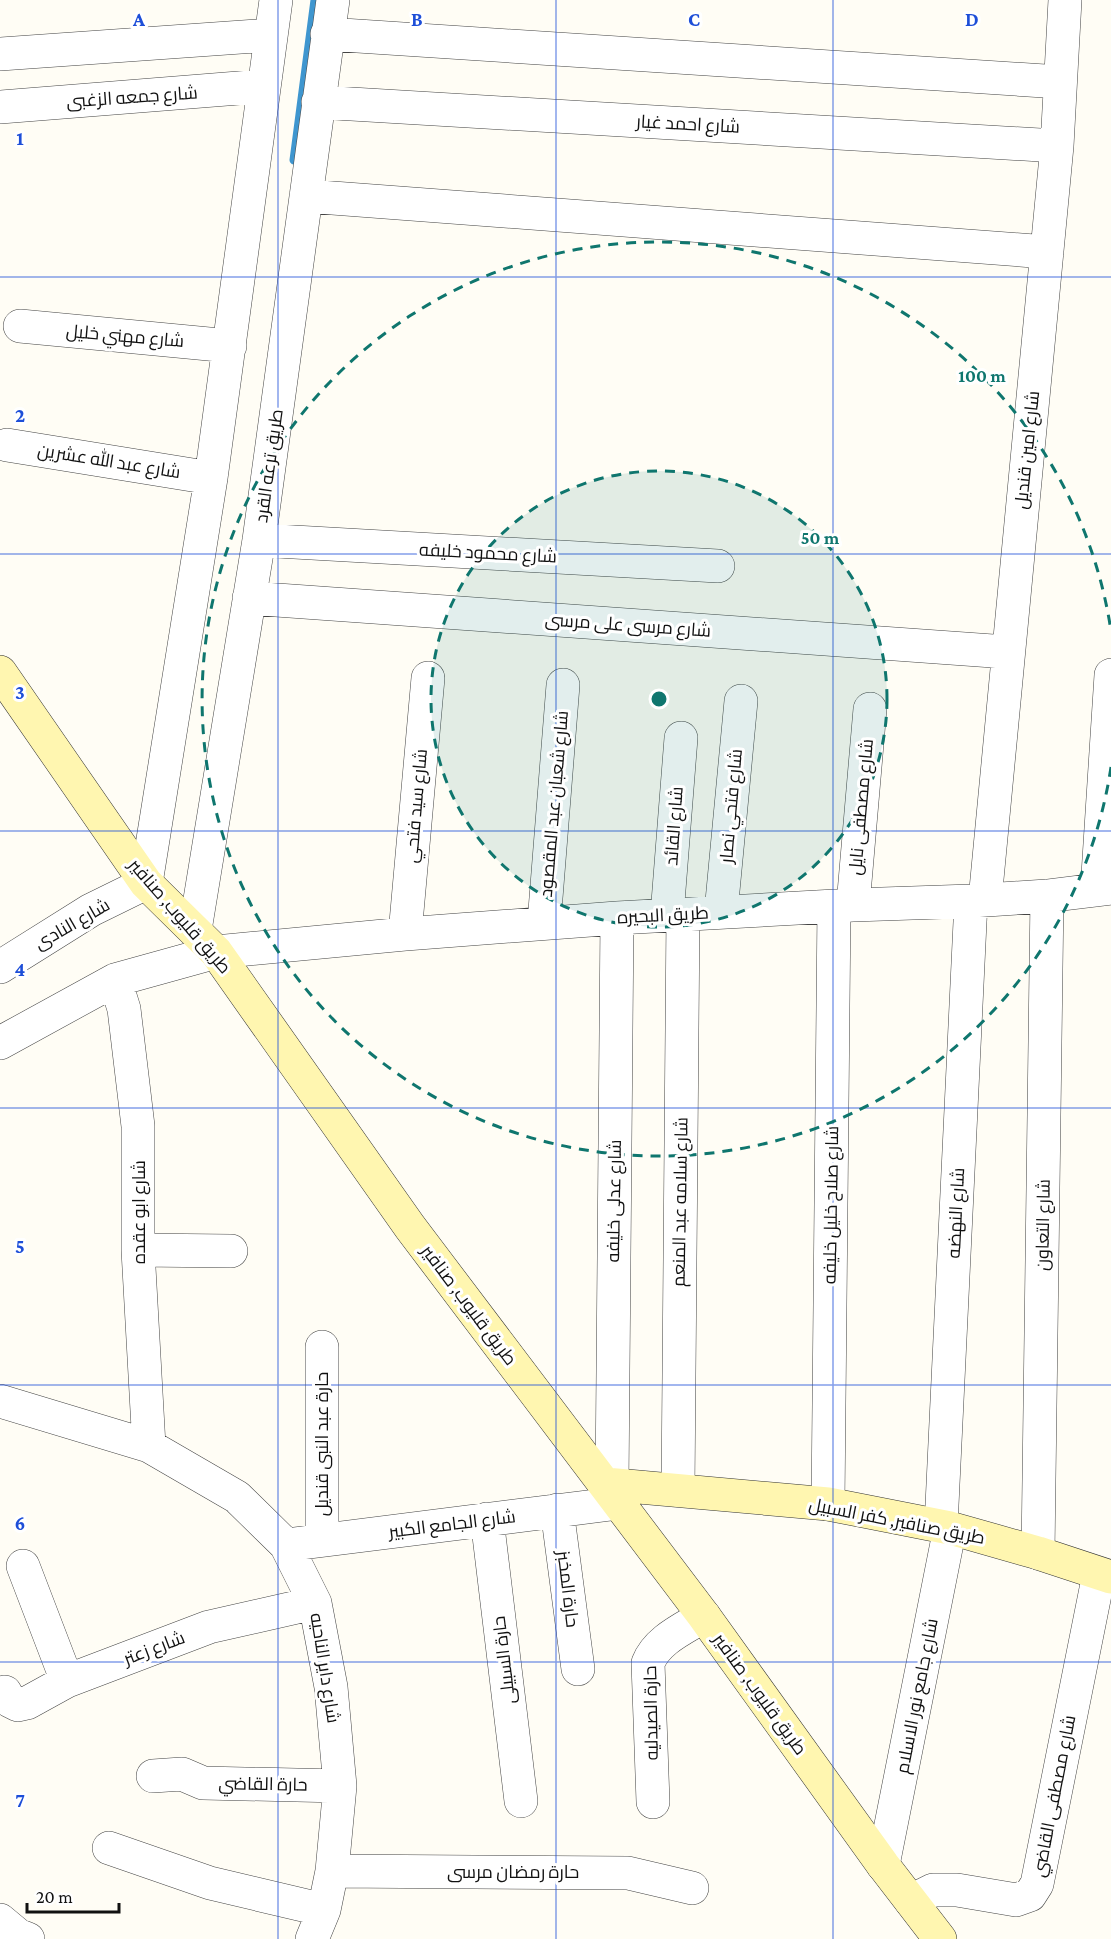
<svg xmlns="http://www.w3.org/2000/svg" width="1111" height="1939" font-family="'Crimson Pro',Cairo,serif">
<rect width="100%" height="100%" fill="#fffdf5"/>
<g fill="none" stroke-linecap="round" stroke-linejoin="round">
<path stroke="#3f96cf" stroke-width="9" d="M294,160L315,0"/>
<g stroke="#444" stroke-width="34">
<path id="street" d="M327,34L1060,82
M0,54L271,35
M318,102L1057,146
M0,107L264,86
M306,196L1047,252
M20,326L230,346
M7,445L211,478
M259,540L718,566
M249,598L1007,652
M1097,890L1111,675
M985,900L1057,146L1065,0
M853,905L870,709
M721,912L741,701
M667,915L681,738
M544,923L563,685
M195,930L259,540L333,0
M405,934L428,678
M0,967L91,910L146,883L211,478L276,0
M115,980L124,1009L138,1126V1250L149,1446
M0,1043L115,980L216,952L405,934L617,918L853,905L971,901L1047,896L1111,888
M138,1250L231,1251
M0,1401L149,1446L237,1497L286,1545L315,1603L331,1687L340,1786L332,1871L324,1910L312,1939
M612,1485L617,918
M678,1490L683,914
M828,1504L834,906
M557,1510L578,1669
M487,1519L521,1801
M941,1526L971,901
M322,1540V1347
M286,1545L619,1503
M1038,1553L1047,896
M23,1566L67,1681
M5,1692L10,1701L18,1705L27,1703L67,1681L209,1627L315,1603
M153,1776L182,1774L203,1783L340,1786
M653,1802L648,1663C657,1640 683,1629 704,1616
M109,1848L210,1883L324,1910
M883,1865L950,1528
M332,1871L628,1873L692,1888
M911,1901L933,1890H957L1016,1900L1030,1895L1037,1884L1099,1574
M0,1920L18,1935L28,1939"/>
</g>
<g stroke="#333" stroke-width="34">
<path id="secondary" d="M0,672L146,883L216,952L410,1227L704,1616L883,1865L940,1939
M605,1484L828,1504L950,1528L1038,1553L1111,1577"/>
</g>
<use href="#street" stroke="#fff" stroke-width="33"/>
<use href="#secondary" stroke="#fff6b0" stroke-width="33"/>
</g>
<path fill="none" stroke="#1d4ed8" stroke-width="1.5" stroke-opacity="0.55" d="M278,0V1939M556,0V1939M833,0V1939M0,277H1111M0,554H1111M0,831H1111M0,1108H1111M0,1385H1111M0,1662H1111"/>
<circle cx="659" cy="699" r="228" fill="#0f766e" fill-opacity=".12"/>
<g fill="none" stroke="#0f766e" stroke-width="3" stroke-dasharray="10 8">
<circle cx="659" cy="699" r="228"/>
<path d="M1111 767A457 457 0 1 1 1111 631"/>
</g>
<g text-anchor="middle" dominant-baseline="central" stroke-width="6" stroke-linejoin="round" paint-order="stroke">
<g font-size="18" fill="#111" stroke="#fff">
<text transform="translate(132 97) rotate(-4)">شارع جمعه الزغبى</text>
<text transform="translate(688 124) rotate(3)">شارع احمد غيار</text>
<text transform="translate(125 336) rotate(5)">شارع مهني خليل</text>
<text transform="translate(1027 450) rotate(-84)">شارع امين قنديل</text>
<text transform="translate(109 461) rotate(9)">شارع عبد الله عشرين</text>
<text transform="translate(269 466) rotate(-82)">طريق ترعه القرد</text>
<text transform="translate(488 553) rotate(3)">شارع محمود خليفه</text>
<text transform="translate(628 625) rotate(4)">شارع مرسى على مرسى</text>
<text transform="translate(554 804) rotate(-85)">شارع شعبان عبد المقصود</text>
<text transform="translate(416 806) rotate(-85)">شارع سيد فتحي</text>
<text transform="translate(731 806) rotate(-85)">شارع فتحي نصار</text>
<text transform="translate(861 807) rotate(-85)">شارع مصطفى نايل</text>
<text transform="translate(674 826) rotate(-86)">شارع القائد</text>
<text transform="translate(663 915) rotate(-3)">طريق البحيره</text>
<text transform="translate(180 916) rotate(49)">طريق قليوب, صنافير</text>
<text transform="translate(72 924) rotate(-30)">شارع النادى</text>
<text transform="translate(614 1201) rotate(-89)">شارع عدلى خليفه</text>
<text transform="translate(680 1202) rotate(-89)">شارع سلامه عبد المنعم</text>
<text transform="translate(831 1205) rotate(-89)">شارع صلاح خليل خليفه</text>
<text transform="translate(139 1212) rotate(-90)">شارع ابو عقده</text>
<text transform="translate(956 1213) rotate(-87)">شارع النهضه</text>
<text transform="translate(1043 1225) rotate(-89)">شارع التعاون</text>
<text transform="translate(469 1305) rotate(53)">طريق قليوب, صنافير</text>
<text transform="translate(322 1444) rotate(-90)">حارة عبد النبى قنديل</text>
<text transform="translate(897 1521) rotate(11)">طريق صنافير, كفر السبيل</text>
<text transform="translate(452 1524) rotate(-7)">شارع الجامع الكبير</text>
<text transform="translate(568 1589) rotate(83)">حارة المخبز</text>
<text transform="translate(154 1648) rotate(-21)">شارع زعتر</text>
<text transform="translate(504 1660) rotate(-97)">حارة السبيلى</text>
<text transform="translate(325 1668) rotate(81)">شارع داير الناحيه</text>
<text transform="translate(760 1694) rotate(54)">طريق قليوب, صنافير</text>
<text transform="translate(917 1696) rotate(-79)">شارع جامع نور الاسلام</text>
<text transform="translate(651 1713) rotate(-91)">حارة الصيدليه</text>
<text transform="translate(263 1784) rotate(1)">حارة القاضي</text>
<text transform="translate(1054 1796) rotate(-79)">شارع مصطفى القاضي</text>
<text x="513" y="1872">حارة رمضان مرسى</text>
</g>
</g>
<g font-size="20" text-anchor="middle" font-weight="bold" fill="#1d4ed8" stroke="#fff" stroke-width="6" stroke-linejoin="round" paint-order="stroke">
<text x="139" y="26">A</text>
<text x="417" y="26">B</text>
<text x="694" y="26">C</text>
<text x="972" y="26">D</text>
<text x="20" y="145">1</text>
<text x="20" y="422">2</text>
<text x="20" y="699">3</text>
<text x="20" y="976">4</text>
<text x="20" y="1253">5</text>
<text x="20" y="1530">6</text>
<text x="20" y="1807">7</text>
</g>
<circle cx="659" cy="699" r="9" fill="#0f766e" stroke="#fff" stroke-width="3"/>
<g font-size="18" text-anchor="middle" font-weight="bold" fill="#0f766e" stroke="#fff" stroke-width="6" stroke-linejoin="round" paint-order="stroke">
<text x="982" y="382">100 m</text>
<text x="820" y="544">50 m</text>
</g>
<path d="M27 1903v9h92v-9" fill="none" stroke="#111111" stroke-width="3"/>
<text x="36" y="1903" font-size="18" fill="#111111" stroke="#ffffff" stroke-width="4.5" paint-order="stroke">20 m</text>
</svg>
